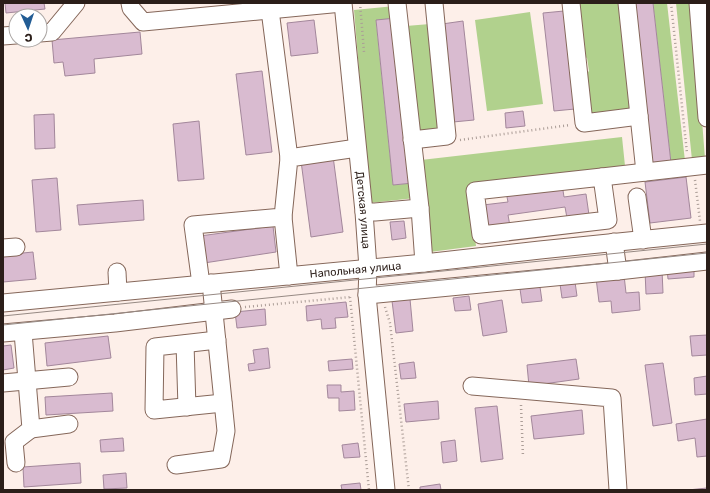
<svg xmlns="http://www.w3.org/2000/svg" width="710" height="493" font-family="Rubik,sans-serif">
<rect width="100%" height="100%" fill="#fdefe9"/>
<path fill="#b1d18d" d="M575,3H623L634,112L587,118L582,78L589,71L587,58L579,53Z
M653,3H667L685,161L671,163Z
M676,3H693L705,159L692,160Z
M395,6L396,18L376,21L393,185L413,183L415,198L370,203L354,10Z
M530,12L543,104L487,111L475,20Z
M430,24L439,129L424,131L418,129L406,26Z
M622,137L625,166L589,172L469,186L476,246L430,252L421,160Z"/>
<path fill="#d9bbd0" stroke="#a3879b" d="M5,3H44L45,9L6,13Z
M633,3H653L671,163L651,166Z
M564,11L575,109L554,111L543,13Z
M396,18L413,183L393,185L376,20Z
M314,20L318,53L291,56L287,23Z
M463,21L474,120L453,122L442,24Z
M140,32L142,54L94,59L95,73L65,76L63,62L54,63L52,40Z
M262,71L272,152L246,155L236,74Z
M523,111L525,126L506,128L505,113Z
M54,114L55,148L35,149L34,115Z
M199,121L204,179L178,181L173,124Z
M333,156L343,232L311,237L301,161Z
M686,177L691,218L650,223L645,182Z
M57,178L61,230L36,232L32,180Z
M562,184L564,197L586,194L589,215L567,218L565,207L508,215L510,226L486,230L483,205L508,202L506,192Z
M143,200L144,220L79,225L77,205Z
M404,221L406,238L392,240L390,222Z
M273,226L276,252L204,263L200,236Z
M33,252L36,279L3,282V255Z
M694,266V277L668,279L667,268Z
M662,270L663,293L646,294L645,271Z
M624,275L626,293L639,292L640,310L612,313L611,301L599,302L596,278Z
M575,282L577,296L562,298L560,284Z
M540,287L542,301L522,303L520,289Z
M469,296L471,310L455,311L453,298Z
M410,299L413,331L396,333L392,301Z
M502,300L507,332L483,336L478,304Z
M346,302L348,317L335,318L336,328L322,329L321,319L307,321L306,306Z
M265,309L266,325L237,328L235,312Z
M707,335V355L692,356L690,336Z
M108,336L111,358L47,366L45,343Z
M11,345L14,368L3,370V346Z
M268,348L270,368L249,371L248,364L255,363L253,350Z
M352,359L353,369L329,371L328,361Z
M576,359L579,379L529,386L527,365Z
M414,362L416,378L401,379L399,364Z
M663,363L672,423L653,426L645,365Z
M707,376V394L695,395L694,378Z
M327,385H341V392L354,391L355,410L339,411V398H328Z
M112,393L113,411L46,415L45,397Z
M438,401L439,419L406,422L404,404Z
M497,406L503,459L481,462L475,408Z
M582,410L584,434L534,439L531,416Z
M707,419V456L697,457L695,438L678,441L676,424Z
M123,438L124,451L101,452L100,440Z
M455,440L457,461L443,463L441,442Z
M358,443L360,457L344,458L342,445Z
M80,463L81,483L24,487L23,467Z
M126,473L127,488L104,489L103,475Z
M360,483L361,490H342L341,485Z
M440,484L441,490H420V487Z
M707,488V490H688Z"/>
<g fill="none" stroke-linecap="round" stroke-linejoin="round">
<g stroke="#85675a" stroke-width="19">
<g id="minor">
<path d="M130,3L131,8L143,22L342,3"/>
<path id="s1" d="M343,3L364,212L368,268L367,295L386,490"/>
<path d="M397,3L420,208L424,263"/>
<path d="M571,3L584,123L639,116"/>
<path d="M627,3L645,172"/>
<path d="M698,3L707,118"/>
<path d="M270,10L289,158"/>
<path d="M40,33L52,32L76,3"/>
<path d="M3,36L16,35"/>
<path d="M412,140L447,136L434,3"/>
<path d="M602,177L608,220L481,235L475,191Z"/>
<path d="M602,177L707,165"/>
<path d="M637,197L643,240"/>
<path d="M364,212H375L420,208"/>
<path d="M283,217L289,276"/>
<path d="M614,242L618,271"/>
<path d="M3,248L16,247"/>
<path d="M117,272L118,292"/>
<path d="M201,284L193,225L283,217L289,158L357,148"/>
<path d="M367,295L618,271L707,261"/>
<path id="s2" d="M3,303L424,263L540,250L707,233"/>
<path d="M3,333L115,323L232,309"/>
<path d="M217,340L155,347L154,410L223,403"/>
<path d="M185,344L187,407"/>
<path d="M3,383L69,377"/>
<path d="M472,386L612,398L618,490"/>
<path d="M31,429L69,424"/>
<path d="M16,463L14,442L31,429L23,332"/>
<path d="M176,465L221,459L226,431L211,283"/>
</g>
</g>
<path stroke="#ab9d97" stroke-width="2.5" stroke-dasharray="1 3" stroke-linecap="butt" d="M360,3L364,52
M671,3L687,153
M460,140L570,125
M695,180L700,221
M350,297L369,490
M245,307L351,297
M385,307L390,323L409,490
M521,405L523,457"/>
<use href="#minor" stroke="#fff" stroke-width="17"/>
<path stroke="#968983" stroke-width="1" d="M3,316L707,244
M3,325L707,253"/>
</g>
<g text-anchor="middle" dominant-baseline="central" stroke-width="3" stroke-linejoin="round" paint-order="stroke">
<g font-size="11" fill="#2b1e19" stroke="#fff">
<text stroke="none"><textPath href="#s1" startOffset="208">Детская улица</textPath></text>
<text stroke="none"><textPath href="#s2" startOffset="354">Напольная улица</textPath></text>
</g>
</g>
<rect width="710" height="493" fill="none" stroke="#2b1e19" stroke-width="8"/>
<g transform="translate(28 28) rotate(177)"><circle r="19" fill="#ffffff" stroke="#aaa5a3"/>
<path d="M0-3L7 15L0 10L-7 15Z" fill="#225c94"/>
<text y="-6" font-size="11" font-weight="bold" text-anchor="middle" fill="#2b1e19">С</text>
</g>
</svg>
